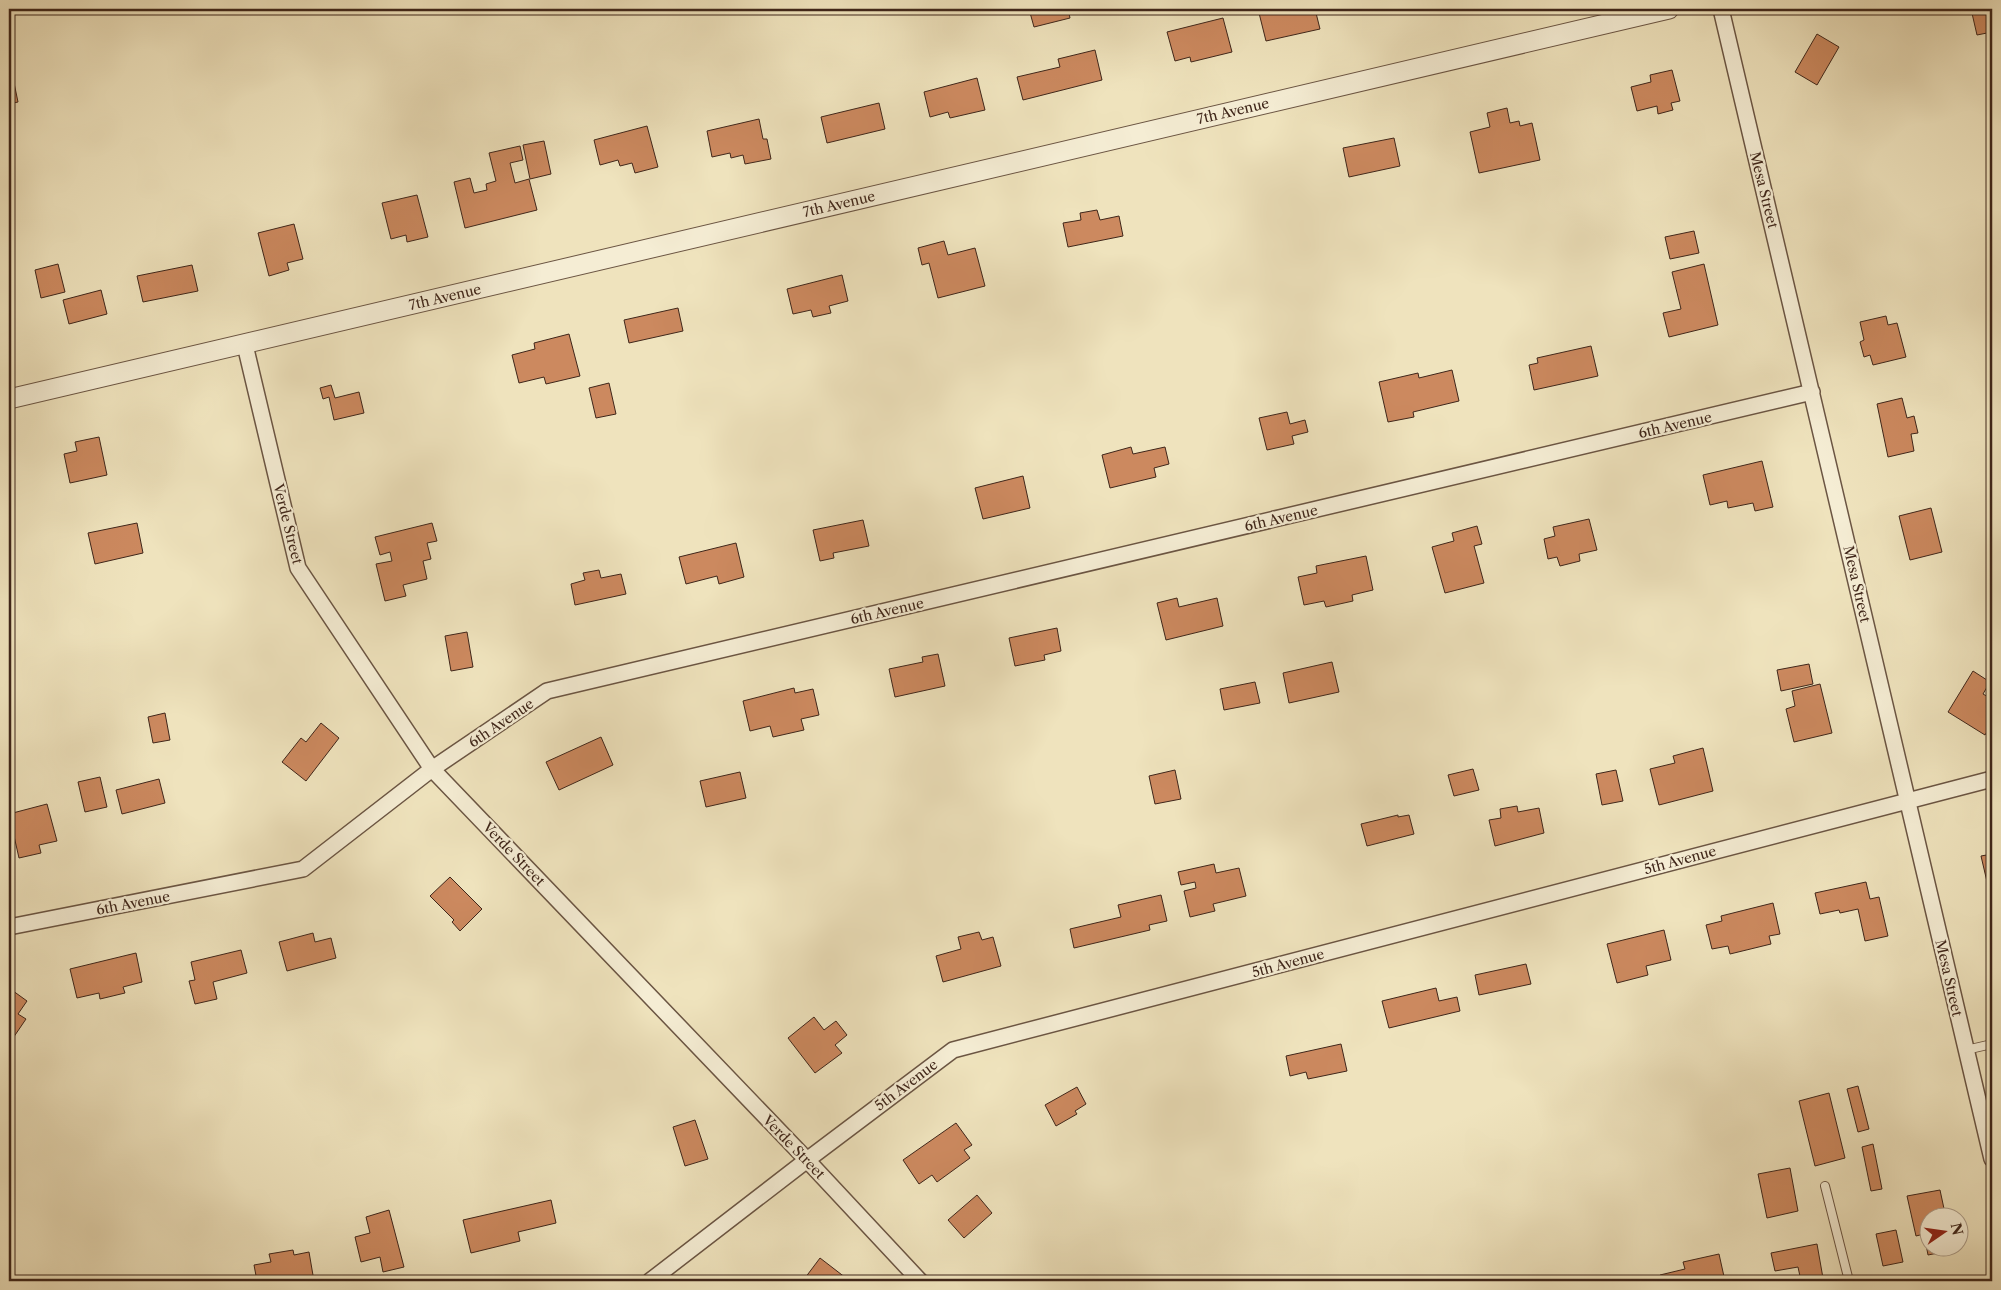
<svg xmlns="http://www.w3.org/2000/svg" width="2001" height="1290" font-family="'Libre Caslon Text',serif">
<rect width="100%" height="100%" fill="#efe3bd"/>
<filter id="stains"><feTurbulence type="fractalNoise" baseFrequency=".004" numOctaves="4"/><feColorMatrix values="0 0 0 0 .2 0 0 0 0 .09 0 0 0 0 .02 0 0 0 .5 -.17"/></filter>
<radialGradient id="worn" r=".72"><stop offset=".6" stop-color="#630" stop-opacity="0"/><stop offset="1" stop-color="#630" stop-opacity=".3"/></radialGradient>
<path fill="#cc895f" stroke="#3f261a" d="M1029,9H1068L1070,18L1034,27Z
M1277,9H1315L1320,29L1266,41L1259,13Z
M1971,9H1992V32L1977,35Z
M1223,18L1232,52L1191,62L1190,57L1175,61L1167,32Z
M1817,34L1839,47L1817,85L1795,72Z
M1095,50L1102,80L1023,100L1017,77L1060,67L1058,59Z
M1672,70L1680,101L1671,103L1673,110L1658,114L1657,106L1637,111L1631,87L1651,82L1650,75Z
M9,78H13L18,102L9,104Z
M977,78L985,110L950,118L948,112L930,117L924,92Z
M879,103L885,129L827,143L821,117Z
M1507,108L1510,123L1519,121L1520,126L1532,123L1540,160L1479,173L1470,132L1490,127L1487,113Z
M759,119L763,139H767L771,159L745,164L743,155L731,158L730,153L712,157L707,131Z
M647,126L658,167L635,173L632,163L620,166L618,160L600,165L594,140Z
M1394,138L1400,166L1349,177L1343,148Z
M544,141L551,174L530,179L523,145Z
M520,146L523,160L510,163L515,183L529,179L537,210L465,228L454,182L470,178L474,193L487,190L486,184L496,181L489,153Z
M417,195L428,237L407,242L406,235L391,239L382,203Z
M1097,210L1100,220L1119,216L1123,236L1068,247L1063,223L1081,220L1080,213Z
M294,224L303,259L287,263L289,270L269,276L258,233Z
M1694,231L1699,253L1670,259L1665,237Z
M944,241L948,255L975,248L985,286L938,298L929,263L922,265L918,248Z
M58,264L65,292L41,298L35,270Z
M1704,264L1718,325L1669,337L1663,313L1681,309L1672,272Z
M192,265L198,291L143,302L137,276Z
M842,275L848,301L829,306L831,313L813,317L811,310L793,314L787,289Z
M101,290L107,314L69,324L63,300Z
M678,308L683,331L629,343L624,320Z
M1886,316L1888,325L1897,323L1906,357L1873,365L1870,355L1864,357L1860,342L1864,340L1860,322Z
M569,334L580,376L546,384L544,377L519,383L512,355L535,349L534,343Z
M1591,346L1598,376L1534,390L1529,365L1538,363L1537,358Z
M1452,370L1459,401L1413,412L1414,417L1388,422L1379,382L1418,373L1419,378Z
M609,383L616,414L596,418L589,388Z
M331,385L335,398L359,392L364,413L334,420L329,397L323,399L320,388Z
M1902,398L1907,418L1914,416L1918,433L1911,434L1914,451L1888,457L1877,404Z
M1287,412L1290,424L1305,420L1308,432L1292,436L1294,444L1267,450L1259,418Z
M99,437L107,475L70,483L64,454L77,451L75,442Z
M1131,447L1133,454L1165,447L1169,464L1154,468L1156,477L1110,488L1102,455Z
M1762,461L1773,507L1755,511L1753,503L1728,508L1727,501L1710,505L1703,475Z
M1023,476L1030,508L983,519L975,488Z
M1931,508L1942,552L1910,560L1899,516Z
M1589,519L1597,550L1579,554L1580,561L1560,566L1557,557L1548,559L1544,539L1555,536L1553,527Z
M863,520L869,546L833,553L834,558L820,561L813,530Z
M137,523L143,553L95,564L88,533Z
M432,523L437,541L427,543L431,559L423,561L427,579L403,585L406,596L385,601L376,564L392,561L390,552L380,555L375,537Z
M1477,526L1482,544L1474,546L1484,583L1445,593L1432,547L1454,541L1452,533Z
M736,543L744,577L719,584L717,576L686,584L679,557Z
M1366,556L1373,590L1352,595L1353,601L1326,607L1324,601L1304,605L1298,577L1317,573L1316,566Z
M599,570L601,578L621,574L626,594L575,605L571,584L585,580L583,573Z
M1177,598L1179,607L1217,598L1223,626L1166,640L1157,603Z
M1057,628L1061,651L1044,655L1045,660L1015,666L1009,638Z
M467,632L473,667L451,671L445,636Z
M938,654L945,686L895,697L889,669L923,662L922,657Z
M1332,662L1339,692L1289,703L1283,673Z
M1809,664L1813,684L1781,691L1777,670Z
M1973,671L1990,682L1983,694L1992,699V723L1985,735L1948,712Z
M1255,682L1260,703L1224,710L1220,689Z
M1820,684L1832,733L1794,742L1786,709L1795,706L1792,691Z
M794,688L795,693L813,689L819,715L801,719L804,730L773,737L770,726L750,731L743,701Z
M165,713L170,740L153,743L148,717Z
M321,723L339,738L306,781L282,762L301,738L306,742Z
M601,737L613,765L559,790L546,762Z
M1703,748L1713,791L1659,805L1650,769L1675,763L1673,756Z
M1473,769L1479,790L1454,796L1448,775Z
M1175,770L1181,799L1155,804L1149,776Z
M1616,770L1623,801L1602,805L1596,774Z
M740,772L746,798L706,807L700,781Z
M100,777L107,807L85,812L78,782Z
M159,779L165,803L122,814L116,790Z
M47,804L57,841L39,845L41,853L19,858L9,814Z
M1517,806L1518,812L1539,808L1544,833L1495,846L1489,820L1501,818L1500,809Z
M1398,815V817L1409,815L1414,834L1367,846L1361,824Z
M1992,854V885L1988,886L1981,856Z
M1214,864L1216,873L1239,868L1246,896L1213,904L1215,911L1190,917L1184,891L1196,888L1195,882L1181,885L1178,872Z
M450,877L482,909L460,931L452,922L454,920L430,896Z
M1866,882L1870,899L1879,897L1888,936L1865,941L1858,909L1840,913L1839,910L1820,914L1815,893Z
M1161,895L1167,921L1149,925L1150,930L1074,948L1070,929L1121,917L1118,905Z
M1773,903L1780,934L1769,936L1771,944L1730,954L1728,946L1712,949L1706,925L1722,921L1721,916Z
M1664,930L1671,960L1646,966L1648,975L1617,983L1607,944Z
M979,932L982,940L993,937L1001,966L943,982L936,956L961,949L958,937Z
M313,933L315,942L331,938L336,958L287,971L279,942Z
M241,950L247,973L213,982L217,999L195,1004L189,981L195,980L191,962Z
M136,953L142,982L123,987L125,993L100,999L99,993L77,998L70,969Z
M1526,964L1531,984L1479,995L1475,975Z
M9,988L27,1001L18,1014L26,1019L9,1044Z
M1436,988L1439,1001L1457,997L1460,1011L1389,1028L1382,1001Z
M814,1017L824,1030L836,1021L847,1035L835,1045L842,1053L815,1073L788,1038Z
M1341,1044L1347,1071L1308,1079L1306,1072L1290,1076L1286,1056Z
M1858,1086L1869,1129L1858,1132L1847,1089Z
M1077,1087L1086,1104L1075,1111L1077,1114L1056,1126L1045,1105Z
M1829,1093L1845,1158L1815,1166L1799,1101Z
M695,1120L708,1159L685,1166L673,1127Z
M956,1123L972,1145L964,1150L970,1158L937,1182L932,1175L919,1184L903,1160Z
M1873,1144L1882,1189L1871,1191L1862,1147Z
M1790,1168L1798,1211L1767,1218L1758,1174Z
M1940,1190L1946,1218H1928V1248H1952L1953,1250L1928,1255L1924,1234L1916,1236L1907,1196Z
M977,1195L992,1213L964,1238L948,1220Z
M551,1200L556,1223L518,1232L520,1241L471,1253L463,1220Z
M389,1210L404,1267L383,1272L380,1257L361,1262L355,1237L370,1233L366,1217Z
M1896,1230L1903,1262L1883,1266L1876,1234Z
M1817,1244L1823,1278L1801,1281L1798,1267L1775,1271L1771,1253Z
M293,1250L294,1255L309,1252L314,1281H257L254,1265L271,1262L269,1254Z
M1719,1254L1725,1281H1662L1660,1275L1685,1269L1683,1262Z
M820,1258L846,1278L843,1281H809L805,1278Z"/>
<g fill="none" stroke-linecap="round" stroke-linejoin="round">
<g stroke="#6b5543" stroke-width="10">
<path id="service" d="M1966,1050L1992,1044
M1825,1186L1849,1281"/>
</g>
<g stroke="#6b5543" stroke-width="18">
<path id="minor" d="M1721,9L1992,1159
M245,345L298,568L432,769L807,1160L920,1281
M9,927L303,869L432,769L547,691L1812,392
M650,1281L807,1160L953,1050L1992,779"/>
</g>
<g stroke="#6b5543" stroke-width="21">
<path id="tertiary" d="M9,399L1669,9"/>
</g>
<use href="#service" stroke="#f5edd4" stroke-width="8"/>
<use href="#minor" stroke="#f5edd4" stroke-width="15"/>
<use href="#tertiary" stroke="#f5edd4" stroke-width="19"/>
</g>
<g text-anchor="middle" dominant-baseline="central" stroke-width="4.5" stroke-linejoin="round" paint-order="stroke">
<g font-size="14" fill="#3f261a" stroke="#f5edd4">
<text transform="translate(1233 111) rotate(-13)">7th Avenue</text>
<text transform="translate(1764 190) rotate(76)">Mesa Street</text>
<text transform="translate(839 204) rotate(-13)">7th Avenue</text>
<text transform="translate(445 297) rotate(-13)">7th Avenue</text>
<text transform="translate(1675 425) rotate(-13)">6th Avenue</text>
<text transform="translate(1281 518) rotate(-13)">6th Avenue</text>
<text transform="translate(288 524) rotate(76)">Verde Street</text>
<text transform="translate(1857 584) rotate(77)">Mesa Street</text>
<text transform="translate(887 611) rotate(-13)">6th Avenue</text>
<text transform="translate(501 723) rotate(-34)">6th Avenue</text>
<text transform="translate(514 854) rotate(46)">Verde Street</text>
<text transform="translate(1680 860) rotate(-15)">5th Avenue</text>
<text transform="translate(133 903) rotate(-11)">6th Avenue</text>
<text transform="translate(1288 963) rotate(-15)">5th Avenue</text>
<text transform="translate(1949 978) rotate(77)">Mesa Street</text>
<text transform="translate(906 1085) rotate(-37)">5th Avenue</text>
<text transform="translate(794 1147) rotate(46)">Verde Street</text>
</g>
</g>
<rect width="2001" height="1290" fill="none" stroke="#efe3bd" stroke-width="30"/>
<rect x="10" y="10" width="1981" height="1270" fill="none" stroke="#3f261a" stroke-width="2.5"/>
<rect x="15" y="15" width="1971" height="1260" fill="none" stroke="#3f261a"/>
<g transform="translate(1944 1232) rotate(77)"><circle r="24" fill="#f5edd4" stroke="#ac9d8a"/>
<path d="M0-4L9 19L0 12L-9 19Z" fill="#8f2418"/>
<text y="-8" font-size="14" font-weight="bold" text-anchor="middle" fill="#3f261a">N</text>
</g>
<rect width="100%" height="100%" filter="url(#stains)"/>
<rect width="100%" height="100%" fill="url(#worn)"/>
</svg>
